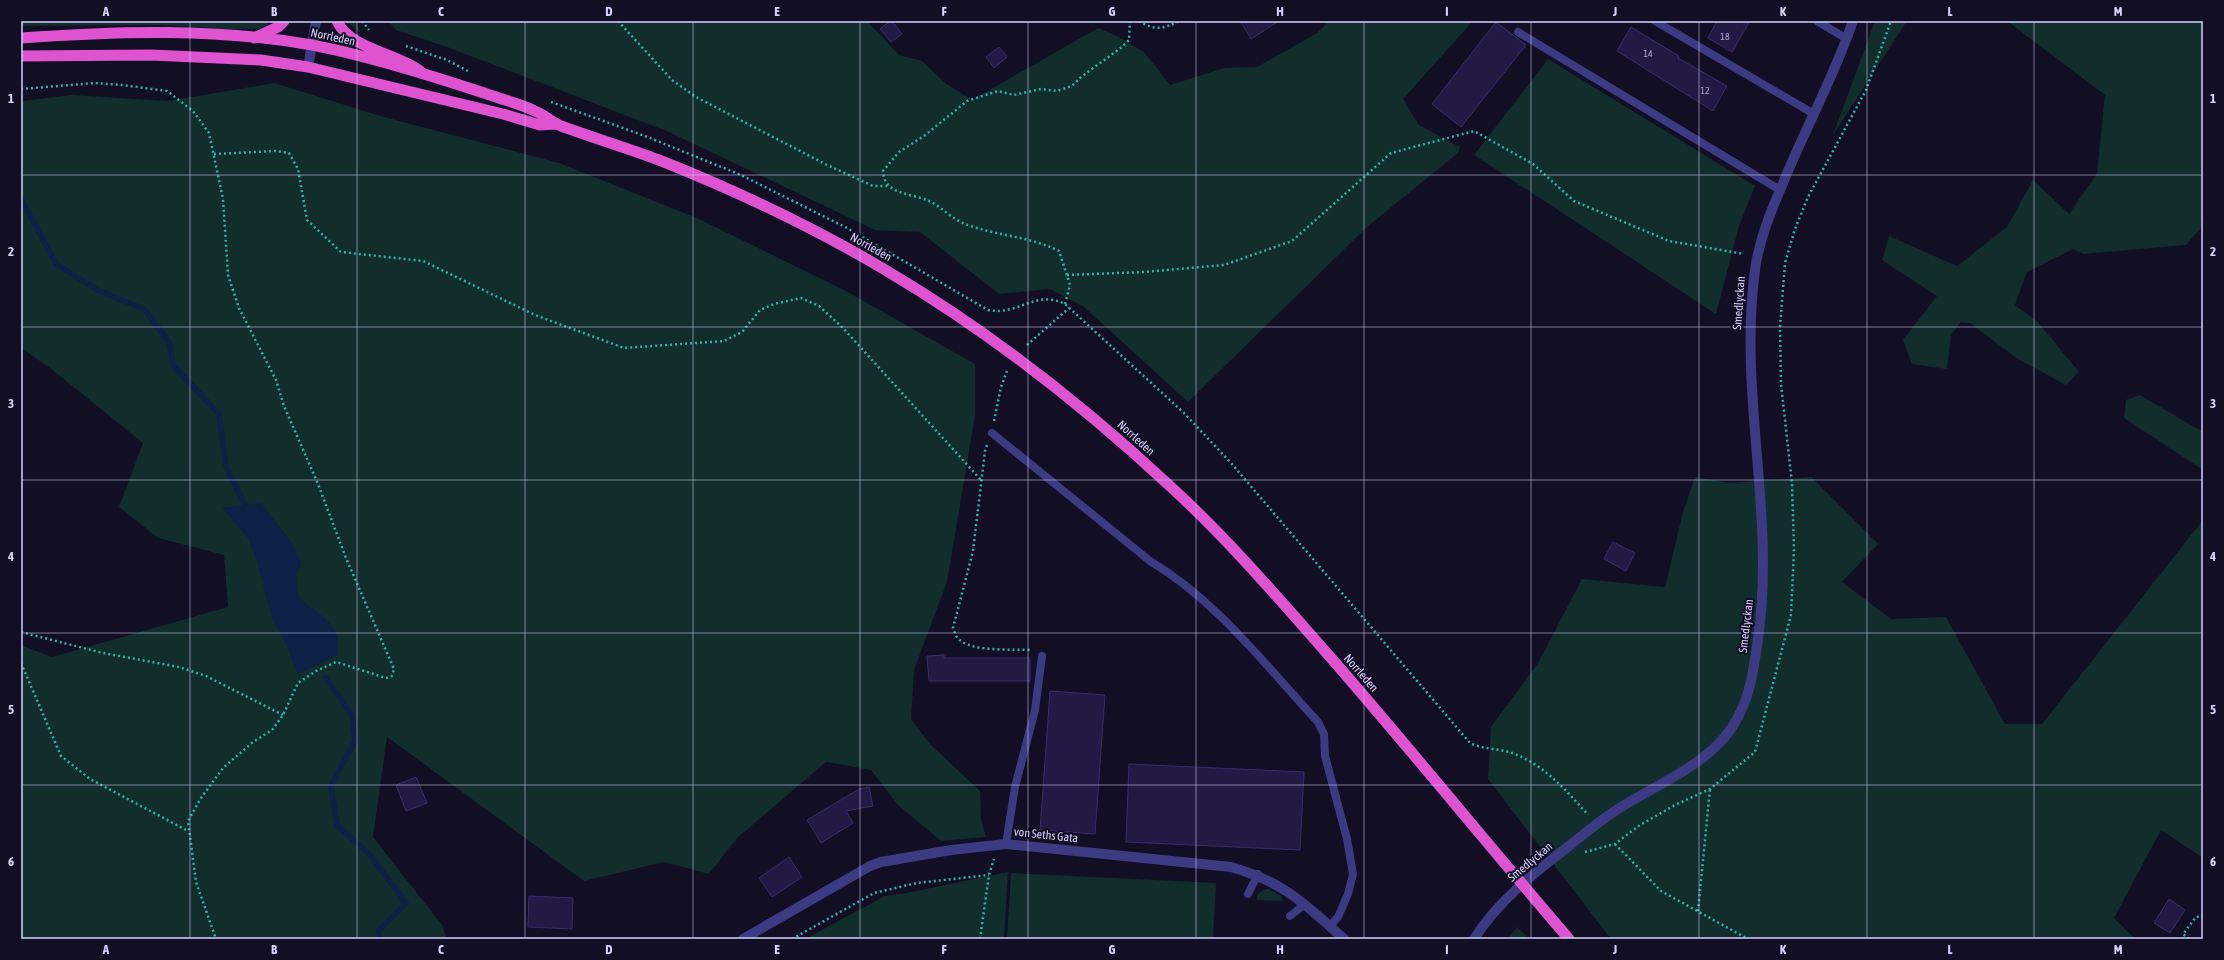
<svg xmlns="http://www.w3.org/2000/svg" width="2224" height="960" font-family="'Asap Condensed',sans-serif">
<rect width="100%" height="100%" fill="#120e23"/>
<path fill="#112d2c" d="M21,21H271L260,29H226L159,25L21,26Z
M345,21H356L360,32Z
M388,21H867L899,55L922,61L945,83L972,100L1098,28L1117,36L1144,52L1170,85L1224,68L1257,67L1317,33L1329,21H1473L1403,99L1419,125L1460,147L1458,153L1367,227L1188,402L1084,307L1050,289L999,294L920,232L875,230L669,132L447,47L396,30Z
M1875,21H1907L1833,135Z
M2007,21H2203V211L2200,229L2186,245L2083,254L2073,249L2027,272L2015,305L2037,321L2079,372L2066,385L2018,359L1970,323L1961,322L1951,335L1947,369L1912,364L1903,340L1937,296L1882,260L1889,236L1957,266L2007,227L2033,180L2069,214L2097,173L2105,95Z
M1548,59L1755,186L1739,226L1716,314L1474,155Z
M274,83L384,117L559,163L699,219L844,290L975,364V416L947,582L914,670L911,719L930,744L980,791L981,819L986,837L941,841L898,805L871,770L826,762L737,838L709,874L664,862L584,881L387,737L373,837L442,925L447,939H21V645L52,657L228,607L224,555L158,538L119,507L143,443L50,368L21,348V101L72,95L168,101Z
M2140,395L2203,432V470L2124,418L2126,400Z
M1695,477L1730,483L1811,477L1878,544L1842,582L1891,619L1946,617L2005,724H2042L2203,520V858L2161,830L2114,918L2135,939H1611L1488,779L1491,727L1538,663L1582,579L1665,587L1683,512Z
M1008,872L1004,939H805L885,896L906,893Z
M1011,873L1216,883L1213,939H1007Z
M1269,889L1281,896L1283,901L1257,900V895L1263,890Z
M1517,927L1530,939H1507Z"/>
<path fill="#0c2145" d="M261,503L292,543L301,563L296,576L299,598L327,620L338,636V655L298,674L282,635L273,622L257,561L248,538L222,508Z"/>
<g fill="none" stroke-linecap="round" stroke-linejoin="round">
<path stroke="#0c2145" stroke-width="5.5" d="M21,199L56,264L99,291L144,309L169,342L173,365L219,414L226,466L248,511
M326,678L352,715L355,741L331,786L337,825L369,854L406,903L379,930L380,939"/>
</g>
<path fill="#221a44" stroke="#392d70" d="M890,21H892L902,34L891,42L880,29Z
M1240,21H1279L1251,39Z
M1717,21H1750L1732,52L1708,38Z
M1496,22L1526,45L1461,127L1432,104Z
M1631,27L1679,56L1678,58L1727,86L1713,111L1617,51Z
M999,47L1007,57L994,68L986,57Z
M1613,542L1635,553L1626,571L1604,559Z
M944,655V658H1030V681H929L927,656Z
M1050,691L1105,695L1095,834L1040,830Z
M1129,764L1304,772L1300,850L1126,842Z
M416,777L427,803L406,811L396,785Z
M869,787L873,806L846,811L853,823L821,843L807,820L859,789Z
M789,857L802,877L772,897L759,878Z
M529,896L573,898L572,929L528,927Z
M2169,899L2185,910L2170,933L2154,923Z"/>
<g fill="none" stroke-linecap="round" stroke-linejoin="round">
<path stroke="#2fb4ab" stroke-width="2.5" stroke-dasharray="2 3" stroke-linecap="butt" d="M362,21L369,30
M618,21L672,80L696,97L827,165L873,186H887
M1139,21C1154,31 1164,29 1179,21
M406,46L447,60L468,71
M21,89L95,83L122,85L167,91L193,111L209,133L223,199L228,275L239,308L276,380L284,406L318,484L346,558L394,669L392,676L386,678L336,662L316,671L298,683L283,715L272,730L253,742L223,768L201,798L188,821L196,882L216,939
M551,102L645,136L741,175L847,228L988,310C1019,316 1035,289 1065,304L1184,413L1231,463L1470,743C1484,750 1500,748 1515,754C1545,766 1567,791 1588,815
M214,154L275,151L289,153L298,169L307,220L341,252L423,261L535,315L624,348L724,341L742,332L760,310L774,304L801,298L819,306L843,328L981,480
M1067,275L1144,272L1224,265L1292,241L1391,153L1474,131L1533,164L1574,201L1669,241L1744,254
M1065,304L1070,285L1059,251C1029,236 996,236 965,224C952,219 942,207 929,201C911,193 884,195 883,171L899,152L924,136L967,101L998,91L1014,95L1041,89L1057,91L1072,86L1081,77L1122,47L1129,40L1130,21
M1027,345L1069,308
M994,421L1001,387L1007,371
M987,445L985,451L973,551L953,628C955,633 956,638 961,641C976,652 1013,649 1032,650
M21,632L103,653L179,667L206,676L283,715
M21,663L61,756L90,779L188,831
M1615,844L1661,891L1748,939
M1585,852L1615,844L1640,825L1675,805L1710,789L1755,752L1791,615L1794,549L1792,483L1781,384L1780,327L1785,263L1795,229L1808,197L1866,90L1891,21
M1698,911L1710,789
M792,939L874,893L917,883L989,875
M980,939L989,875L994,859
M2189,939L2183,934L2196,917L2203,916"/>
<path stroke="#3c3a82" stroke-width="8" d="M1655,21L1814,114
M1817,21L1847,39
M1518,32L1780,190
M992,433L1150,561C1217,601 1266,666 1318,722L1324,734L1325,756L1347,839L1353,874L1348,894L1338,917L1330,926
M1006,844L1015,787L1035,710L1042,656
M1248,894L1258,874
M1290,916L1305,904"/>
<path stroke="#3c3a82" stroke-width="10" d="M743,939L870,866L881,862L951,850L1006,844L1231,867C1284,882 1305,904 1344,939
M1474,939C1498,901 1534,873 1569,846C1583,835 1597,823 1612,813C1654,784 1714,765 1738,717C1751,693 1754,666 1758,639C1776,516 1738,393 1755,270C1759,240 1771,211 1783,183C1805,129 1834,77 1853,21"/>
<path stroke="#3c3a82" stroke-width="10" d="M308,67L316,21"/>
<path stroke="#de53d0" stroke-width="11" d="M337,21C350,49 396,53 420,71
M21,38C118,31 216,28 312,45C370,56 436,77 493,96C507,101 524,105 537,112C546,116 552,122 561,126C594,138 627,148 659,160C737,191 815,228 887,271C990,332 1084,406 1171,487C1229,540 1280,600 1332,659C1412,751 1489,846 1569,939
M254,38L278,27L284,21
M21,56L151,55L261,60L308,67L503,114L540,125L556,124"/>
</g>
<path fill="none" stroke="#d6d1ff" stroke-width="1" stroke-opacity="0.55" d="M190,21V939M357,21V939M525,21V939M693,21V939M860,21V939M1028,21V939M1196,21V939M1364,21V939M1531,21V939M1699,21V939M1867,21V939M2034,21V939M21,175H2203M21,327H2203M21,480H2203M21,633H2203M21,785H2203"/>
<g text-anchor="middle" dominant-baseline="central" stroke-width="4" stroke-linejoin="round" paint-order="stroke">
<g font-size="10" fill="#a9a3d0">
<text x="1725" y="36">18</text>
<text x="1648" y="53">14</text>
<text x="1705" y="90">12</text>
</g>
<g font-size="12" fill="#d6d1ff" stroke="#120e23">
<text transform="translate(333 37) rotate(12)">Norrleden</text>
<text transform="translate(871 247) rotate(29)">Norrleden</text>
<text transform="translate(1739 303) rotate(-86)">Smedlyckan</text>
<text transform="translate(1136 438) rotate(42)">Norrleden</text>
<text transform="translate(1746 626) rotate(-83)">Smedlyckan</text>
<text transform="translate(1361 673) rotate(49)">Norrleden</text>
<text transform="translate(1046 835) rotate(6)">von Seths Gata</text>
<text transform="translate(1530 862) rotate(-40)">Smedlyckan</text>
</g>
</g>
<rect width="2224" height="960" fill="none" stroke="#120e23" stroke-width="44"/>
<rect x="22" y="22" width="2180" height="916" fill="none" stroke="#d6d1ff" stroke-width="1.5"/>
<g font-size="13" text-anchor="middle" font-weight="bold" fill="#d6d1ff">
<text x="106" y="16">A</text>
<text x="274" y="16">B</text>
<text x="441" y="16">C</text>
<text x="609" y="16">D</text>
<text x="777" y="16">E</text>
<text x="944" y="16">F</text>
<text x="1112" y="16">G</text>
<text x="1280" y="16">H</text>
<text x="1447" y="16">I</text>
<text x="1615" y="16">J</text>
<text x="1783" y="16">K</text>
<text x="1950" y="16">L</text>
<text x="2118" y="16">M</text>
<text x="11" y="103">1</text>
<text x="2213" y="103">1</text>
<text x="11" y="256">2</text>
<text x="2213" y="256">2</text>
<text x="11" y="408">3</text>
<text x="2213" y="408">3</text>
<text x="11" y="561">4</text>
<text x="2213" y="561">4</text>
<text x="11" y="714">5</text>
<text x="2213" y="714">5</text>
<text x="11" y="866">6</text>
<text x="2213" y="866">6</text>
<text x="106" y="954">A</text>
<text x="274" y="954">B</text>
<text x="441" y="954">C</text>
<text x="609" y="954">D</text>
<text x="777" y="954">E</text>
<text x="944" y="954">F</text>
<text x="1112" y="954">G</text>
<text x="1280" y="954">H</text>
<text x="1447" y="954">I</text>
<text x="1615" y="954">J</text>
<text x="1783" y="954">K</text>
<text x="1950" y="954">L</text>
<text x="2118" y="954">M</text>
</g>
</svg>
